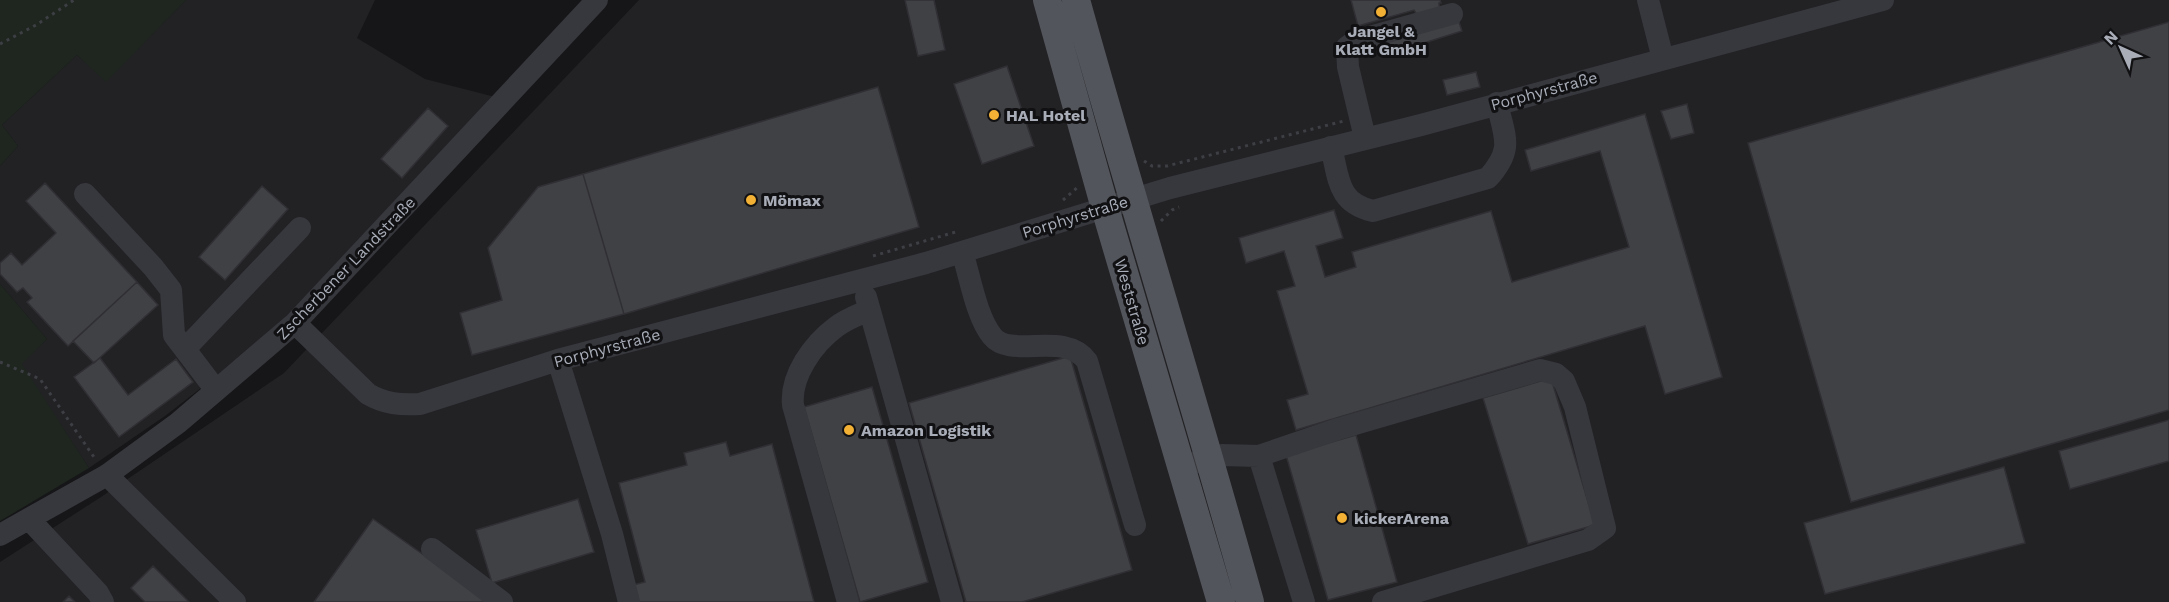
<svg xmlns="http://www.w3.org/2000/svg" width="2169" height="602" font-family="'Work Sans',sans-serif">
<rect width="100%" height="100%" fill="#161618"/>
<path fill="#222225" d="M186,0H375L357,38L425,79L503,99L273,332L165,416L89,468L21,364L47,339L0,284V166L18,146L2,125L77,55L106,81Z
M639,0H2169V602H0V562L101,497L284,373Z"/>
<path fill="#1e261f" d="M0,0H186L106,82L77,55L2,125L18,146L0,166Z
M0,284L47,339L22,364L89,468L0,521Z"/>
<path fill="#404145" stroke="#303034" stroke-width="1.5" d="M905,0H934L945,50L918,56Z
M1351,0H1440L1441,3H1439L1440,13L1420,19L1414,10L1358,26Z
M1458,19L1462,31L1386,55L1382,43Z
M2169,22V410L1851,502L1748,143Z
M1007,66L1034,146L982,164L954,84Z
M1476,72L1480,87L1447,95L1443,80Z
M878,87L919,227L624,314L583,174Z
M1687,104L1694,133L1671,139L1661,111Z
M428,108L448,126L402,178L381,159Z
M1645,114L1722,377L1665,394L1645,326L1296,430L1287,400L1308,394L1277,291L1295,286L1284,251L1246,263L1239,238L1334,210L1343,238L1316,246L1325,277L1356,267L1352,252L1491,211L1512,282L1629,247L1600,151L1531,171L1525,150Z
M583,174L624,314L472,355L460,313L502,300L488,248L538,187Z
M45,183L137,282L68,346L27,302L32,298L23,288L17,292L0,274V263L11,253L22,265L56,233L26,201Z
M262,186L288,209L225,280L199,257Z
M137,282L158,305L94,363L73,341Z
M1070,356L1132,570L1022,602H966L909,403Z
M100,358L128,395L176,359L193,382L119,437L74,377Z
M1551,378L1595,525L1528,544L1483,398Z
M872,387L928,582L860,602L804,407Z
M2169,420V461L2070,489L2059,451Z
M1356,435L1397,582L1328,600L1286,455Z
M726,442L730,456L772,444L814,602H638L633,585L645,582L619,483L687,465L684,453Z
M2004,467L2025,543L1825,594L1804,523Z
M578,499L594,552L492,583L476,530Z
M373,519L490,602H314Z
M153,566L189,602H145L131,588Z
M69,596L75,602H63Z"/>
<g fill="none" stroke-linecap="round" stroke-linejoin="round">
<path stroke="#3d3f44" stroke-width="3" stroke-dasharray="3 4.5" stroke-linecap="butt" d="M0,44L36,25L74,0
M1144,161L1152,166H1167L1344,121
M1063,200L1078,187
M1161,221L1172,210L1179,207
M873,256L959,231
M0,362L40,379L96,460"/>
<path stroke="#37383d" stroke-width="22" d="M1648,0L1663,59
M1365,138L1348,67L1347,47L1355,41L1452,14
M1331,147C1339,178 1337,203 1373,211L1488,178C1514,149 1505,138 1497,103
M85,194L153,267L171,290L174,335L215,389
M962,252C970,276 976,316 992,336C1011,360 1064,330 1087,361L1135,525
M866,297L952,602
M295,323L368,394C385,404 400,405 420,404L558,360L926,263L1170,188L1421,125L1883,0
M185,349L300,228
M558,360L612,534L629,602
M1259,456L1304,602
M1194,463L1222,455L1259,456L1338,429L1540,370L1556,374L1564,381L1575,407L1605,528L1588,540L1383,602
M107,475L235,602
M29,519L98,593L103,602
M0,535L107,475L178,423L295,323L597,0
M432,549L502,602
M848,602L793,405C790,376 813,344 836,327C846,319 858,315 869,310"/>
<path stroke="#53555c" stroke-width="28" d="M1047,0L1105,208L1221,602
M1076,0C1132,201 1194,401 1250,602"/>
</g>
<g fill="#f2b134" stroke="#111113" stroke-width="2">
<circle cx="1381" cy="12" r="6"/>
<circle cx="994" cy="115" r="6"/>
<circle cx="751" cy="200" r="6"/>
<circle cx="849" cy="430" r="6"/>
<circle cx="1342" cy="518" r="6"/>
</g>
<g text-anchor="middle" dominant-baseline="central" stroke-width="6" stroke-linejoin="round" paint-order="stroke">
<g font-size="16" font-weight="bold" fill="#a8adb8" stroke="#111113" text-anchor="start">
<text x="1381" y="31" text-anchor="middle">Jangel &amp;<tspan x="1381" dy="18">Klatt GmbH</tspan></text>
<text x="1006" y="115">HAL Hotel</text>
<text x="763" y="200">Mömax</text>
<text x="861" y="430">Amazon Logistik</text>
<text x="1354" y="518">kickerArena</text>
</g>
<g font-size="16" fill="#a8adb8" stroke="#111113">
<text transform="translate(1544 91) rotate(-15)">Porphyrstraße</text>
<text transform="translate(1075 217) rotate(-17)">Porphyrstraße</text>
<text transform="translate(346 268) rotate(-46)">Zscherbener Landstraße</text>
<text transform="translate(1132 302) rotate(74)">Weststraße</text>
<text transform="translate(607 348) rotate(-15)">Porphyrstraße</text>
</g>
</g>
<g transform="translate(2121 48) rotate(315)" stroke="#111113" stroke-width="4.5" paint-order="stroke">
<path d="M0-4.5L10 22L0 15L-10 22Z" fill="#a8adb8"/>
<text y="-9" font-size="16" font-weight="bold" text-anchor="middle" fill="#a8adb8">N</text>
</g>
</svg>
